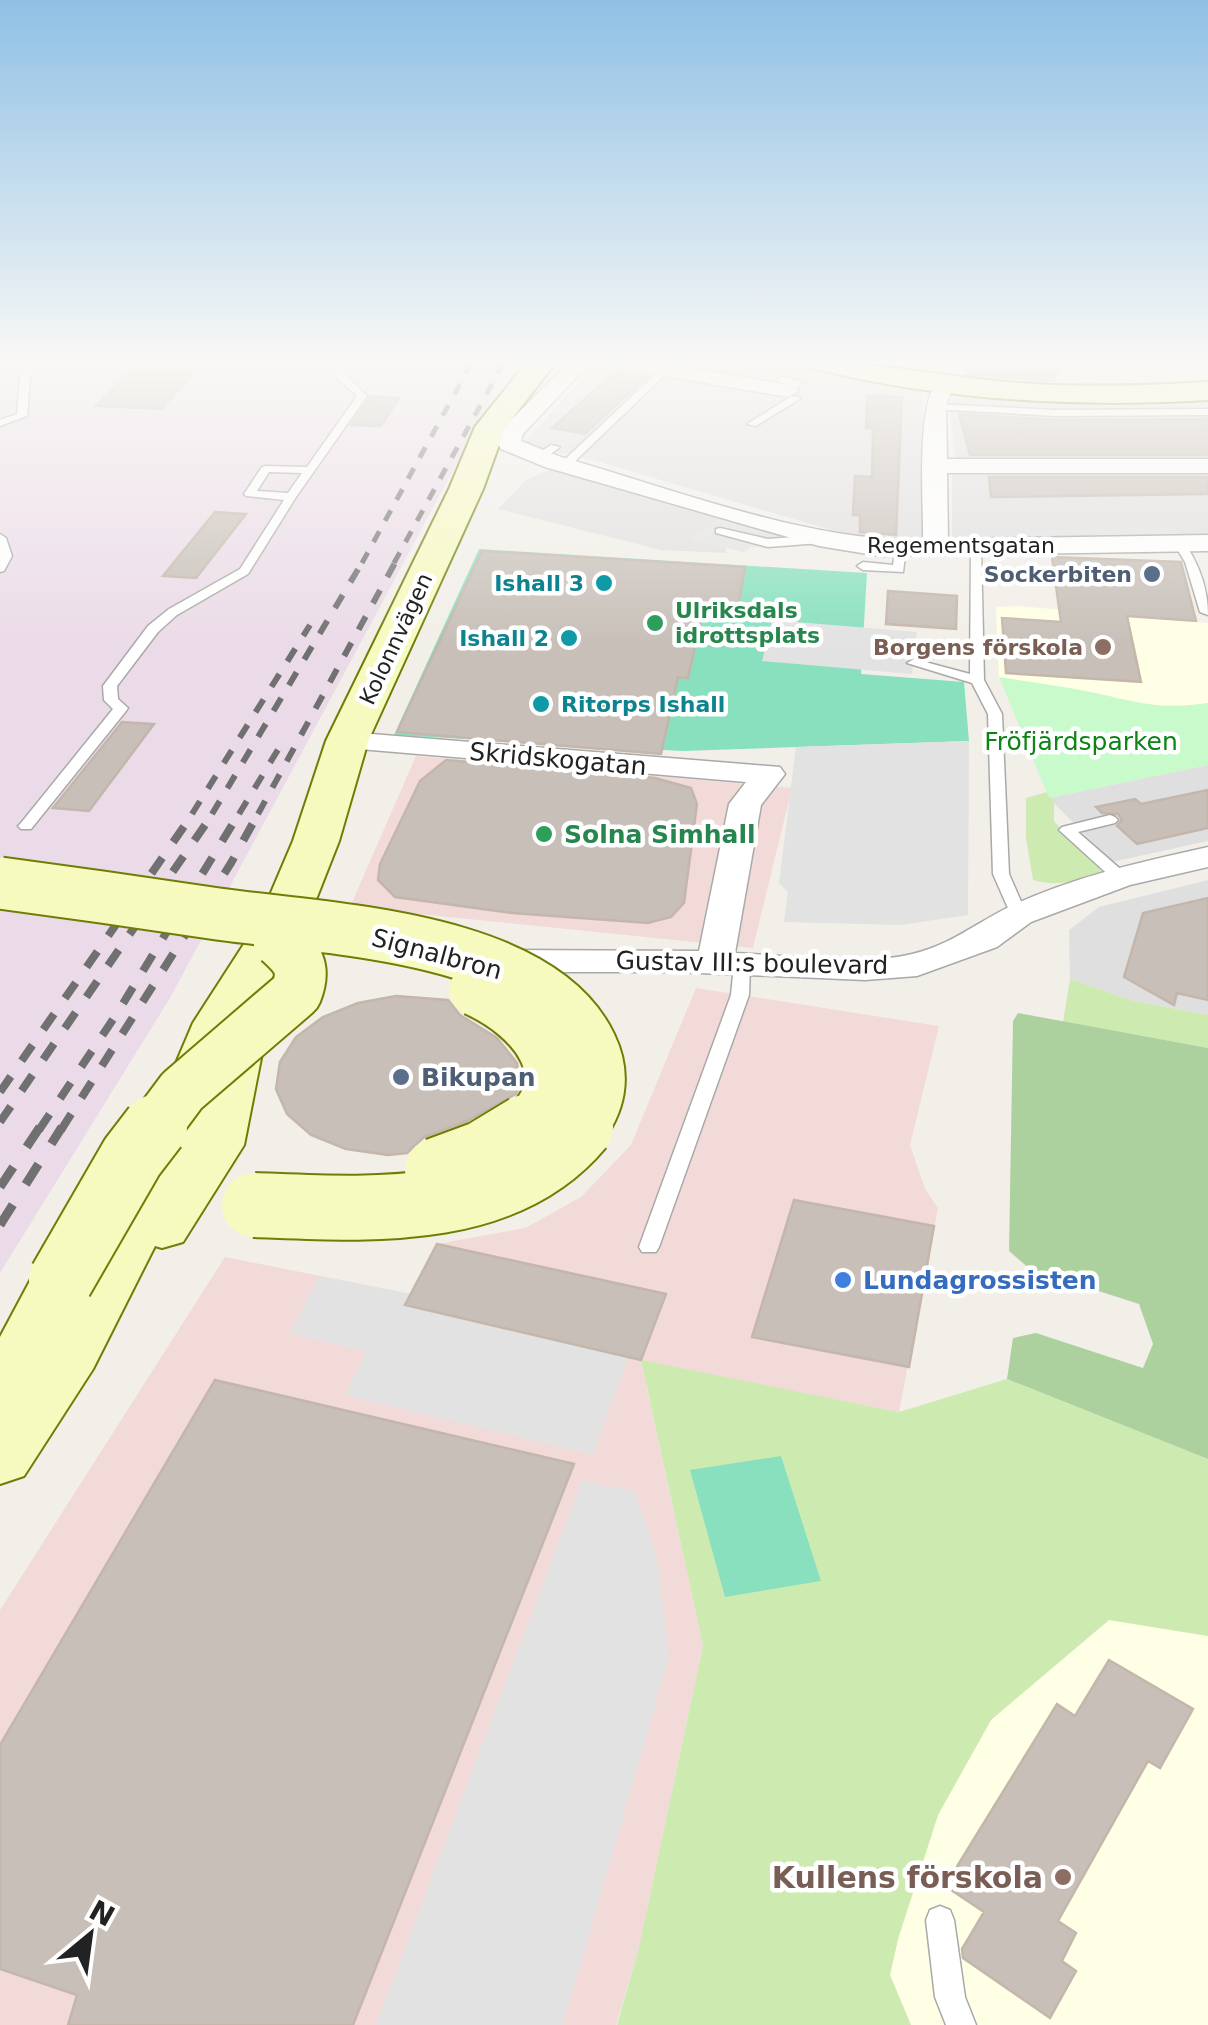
<svg xmlns="http://www.w3.org/2000/svg" width="1208" height="2025" font-family="'DejaVu Sans',sans-serif">
<rect width="100%" height="100%" fill="#f2efe9"/>
<path fill="#e0dfdf" d="M597,362H779L922,392L925,543L858,538L586,458L521,446Z
M953,397L1091,403L1208,400V463L956,462L949,407Z
M551,469L723,517L692,539L726,548V553L661,550L498,509L526,480Z
M952,472H1208V538L952,545Z
M1208,765V841L1112,862L1049,798Z
M1208,880V1015L1134,1001L1070,979L1069,930L1099,907Z"/>
<path fill="#f2dad9" d="M416,756L792,788L753,948L350,907Z
M696,988L939,1026L910,1145L925,1189L938,1208L899,1412L641,1361L703,1646L639,1947L616,2025H0V1610L225,1257L411,1294L437,1244L525,1228L581,1197L631,1145Z"/>
<path fill="#ebdbe8" d="M0,362H517L499,385L170,998L0,1273Z"/>
<path fill="#ffffe5" d="M1019,606L1208,623V703L1179,707L1137,705L1110,696L999,677L996,607Z
M1109,1620L1208,1636V2025H911L890,1975L898,1939L938,1815L991,1720Z"/>
<path fill="#cdebb0" d="M1047,792L1054,803V821L1103,873C1079,881 1057,887 1033,880L1026,838V798Z
M1070,979L1134,1001L1208,1015V1048L1063,1022Z
M641,1360L899,1412L1007,1379L1208,1459V1636L1109,1620L991,1720L938,1815L898,1939L890,1975L911,2025H617L639,1947L703,1646Z"/>
<path fill="#add19e" d="M1018,1013L1208,1048V1459L1007,1379L1013,1338L1036,1333L1143,1368L1153,1344L1139,1304L1086,1287L1048,1285L1009,1251L1013,1021Z"/>
<path fill="#c8facc" d="M999,677C1035,683 1072,687 1108,696C1149,705 1165,709 1208,703V765L1049,798Z"/>
<path fill="#88e0be" d="M479,549L867,573L861,674L964,682L969,741L682,751L394,735Z
M781,1456L821,1581L725,1597L690,1470Z"/>
<path fill="#e2e2e2" d="M723,517L795,537L777,548L751,547L744,552L691,540Z
M1175,527L1181,535L1030,539L1026,531Z
M772,620L917,632L912,674L762,661Z
M969,741L968,915L901,925L784,922L788,892L779,883L796,747Z
M319,1276L411,1294L406,1306L628,1357L593,1455L345,1395L366,1352L290,1333Z
M582,1480L635,1492L657,1559L669,1657L563,2025H376Z"/>
<path fill="#c7bfb8" stroke="#c4b6ab" stroke-width="2.5" d="M140,362H204L161,409L96,406Z
M967,362H1030L1062,366L1053,381L965,374Z
M616,371L647,377L585,434L552,428Z
M371,396L399,398L381,426L351,425Z
M867,396L902,397L896,535L860,532V515H853L855,476L872,477L873,428H866Z
M959,414L1056,420L1208,419V455H970Z
M989,477H1208V494L991,497Z
M215,512L246,514L196,578L163,576Z
M482,551L745,567L736,617L702,615L688,678L678,677L661,754L397,732Z
M1052,557L1181,562L1196,621L1127,616L1141,682L1006,673L1002,618L1061,622Z
M888,591L957,596L956,629L886,624Z
M122,722L154,724L89,811L53,808Z
M446,760L655,778L691,788L697,804L684,903L671,917L648,923L512,913L395,897L378,880L380,864L420,781Z
M1208,790V828L1137,844L1117,826L1122,820L1118,814L1102,813L1096,807L1135,799L1141,804Z
M1208,898V1000L1177,993L1174,1005L1124,977L1143,913Z
M396,996L448,1000L460,1015L497,1038L517,1063L520,1083L516,1094L467,1121L424,1137L407,1153L388,1155L346,1149L311,1135L287,1114L276,1089L280,1062L296,1037L323,1017L358,1003Z
M794,1200L934,1226L909,1367L752,1337Z
M437,1244L666,1294L641,1360L405,1305Z
M215,1380L574,1464L353,2025H68L77,1995L0,1969V1745Z
M1109,1660L1193,1709L1160,1768L1148,1761L1058,1921L1076,1933L1062,1961L1076,1971L1050,2018L963,1958L962,1949L984,1912L945,1886L1057,1704L1075,1716Z"/>
<g fill="none" stroke-linecap="round" stroke-linejoin="round">
<g stroke="#a9a9a9" stroke-width="3">
<path id="lane" d="M30,362H39L30,377L27,416L0,426V420L17,414L20,377Z
M339,362H349L344,374L367,396L296,497L248,574L177,615L158,632L117,686L118,699L128,708L126,711L31,829H21L18,826L21,823L113,709L104,700L103,686L148,626L169,609L240,569L284,500L246,496L244,494L262,467L266,466L307,467L357,396L334,375ZM269,472L302,473L288,493L257,491Z
M662,368L670,370L569,467H561V463Z
M781,377L800,381L802,383L791,393H785L783,391L789,385L778,382L776,380Z
M792,396L801,398L756,426L747,424Z
M935,404L1056,410L1208,409V415L1056,416L931,409L930,407Z
M551,445L560,447L544,459H536V455Z
M720,528L768,539L820,535L826,539L820,543L768,547L716,533V529Z
M0,534L6,538L12,556L4,571L0,572Z
M1176,542H1184C1199,564 1208,588 1208,615L1200,612L1185,562L1174,544Z
M896,545L906,548L903,572L863,570L857,566L863,562L893,565Z
M971,545L981,547L984,680L1002,714L1009,874L1027,915L1019,920L1011,915L993,874L988,714L972,683L907,663L914,659L970,674Z
M1110,815L1115,817L1118,820L1115,823L1078,832L1126,874L1128,877L1126,880H1114L1059,830L1062,827Z
M742,960L750,965L749,995L659,1247L656,1252H642L639,1247L731,995L734,965Z
M940,1906L950,1910L954,1920L965,1997L976,2025H946L935,1997L926,1920L930,1910Z"/>
</g>
<g stroke="#a9a9a9" stroke-width="3">
<path id="street" d="M569,362H591L523,434L521,441L561,457C674,489 807,542 923,540C924,511 914,387 943,379L953,385L946,407L947,459H1208V473H947L948,539L1208,535V551L880,556L819,546L545,467L501,449L498,444L504,427Z
M608,362H657L788,385L799,391L788,397L618,368Z
M347,732L780,767L785,774L761,805L735,953C788,955 861,967 912,954C951,945 976,923 1009,907C1072,877 1141,862 1208,847V867L1130,885L1031,922L997,947L917,976L865,980L677,972H492L479,969L474,961L479,953L492,950L699,951L729,804L746,782L336,747L332,741L336,735Z"/>
</g>
<g stroke="#707d05" stroke-width="4">
<path id="secondary" d="M527,362H556L505,428L483,489L368,741L339,841L315,902L241,1032L255,1036L263,1048L244,1145L183,1242L162,1248L155,1246L93,1369L24,1476L0,1484V1337L39,1264L61,1257L84,1265L114,1209L193,1023L253,930L267,902L293,841L326,741L449,489L475,427Z
M807,362C875,362 940,376 1007,382C1074,388 1141,386 1208,382V400C1074,408 941,400 811,368Z"/>
</g>
<use href="#lane" fill="#fff" fill-rule="evenodd"/>
<use href="#street" fill="#fff" fill-rule="evenodd"/>
<use href="#secondary" fill="#f7fabf" fill-rule="evenodd"/>
<path stroke="#707070" stroke-width="5" stroke-dasharray="12 12" stroke-linecap="butt" d="M362,563L472,362
M394,563L504,362"/>
<path stroke="#707070" stroke-width="6" stroke-dasharray="15 15" stroke-linecap="butt" d="M192,814L310,625
M212,814L363,561
M239,814L282,743
M258,814L396,561"/>
<path stroke="#707070" stroke-width="8" stroke-dasharray="19 19" stroke-linecap="butt" d="M0,1092L194,812
M0,1122L214,812
M39,1130L116,1015L240,812
M61,1130L231,863L259,812"/>
<path stroke="#707070" stroke-width="9" stroke-dasharray="24 24" stroke-linecap="butt" d="M0,1187L40,1127
M0,1225L62,1127"/>
<g stroke="#707d05" stroke-width="55" stroke-linecap="butt">
<path id="secondary-bridge-far1" d="M0,883C73,893 145,903 218,914C324,929 539,935 591,1045C606,1076 600,1104 579,1130
M475,990C533,1016 585,1077 522,1130
M153,1130L182,1091L296,993C306,968 298,958 279,941"/>
</g>
<g stroke="#707d05" stroke-width="68" stroke-linecap="butt">
<path id="secondary-bridge" d="M437,1170L483,1153L526,1127
M254,1205C364,1209 503,1221 581,1127
M61,1280L132,1157L155,1127"/>
</g>
<use href="#secondary-bridge-far1" stroke="#f7fabf" stroke-width="51"/>
<use href="#secondary-bridge" stroke="#f7fabf" stroke-width="64"/>
</g>
<linearGradient id="sky" x2="0" y2="1"><stop stop-color="#8fc0e4"/><stop offset="0.56" stop-color="#f9f8f5"/><stop offset="1" stop-color="#f9f8f5" stop-opacity="0"/></linearGradient>
<rect width="1208" height="646" fill="url(#sky)"/>
<g fill="#5c6f8a" stroke="#fff" stroke-width="4">
<circle cx="1152" cy="574" r="10"/>
<circle cx="401" cy="1077" r="10"/>
</g>
<g fill="#0f9aa8" stroke="#fff" stroke-width="4">
<circle cx="604" cy="583" r="10"/>
<circle cx="569" cy="638" r="10"/>
<circle cx="541" cy="704" r="10"/>
</g>
<g fill="#2e9e5b" stroke="#fff" stroke-width="4">
<circle cx="655" cy="623" r="10"/>
<circle cx="544" cy="834" r="10"/>
</g>
<g fill="#8d6e63" stroke="#fff" stroke-width="4">
<circle cx="1103" cy="647" r="10"/>
<circle cx="1063" cy="1877" r="10"/>
</g>
<circle fill="#3f7fe0" stroke="#fff" stroke-width="4" cx="843" cy="1280" r="10"/>
<g text-anchor="middle" dominant-baseline="central" stroke-width="9" stroke-linejoin="round" paint-order="stroke">
<g font-size="22" fill="#222" stroke="#fff">
<text x="961" y="545">Regementsgatan</text>
<text transform="translate(396 639) rotate(-65)">Kolonnvägen</text>
</g>
<g font-size="22" font-weight="bold" fill="#4e5e75" stroke="#fff" text-anchor="end">
<text x="1132" y="574">Sockerbiten</text>
</g>
<g font-size="22" font-weight="bold" fill="#0d838f" stroke="#fff" text-anchor="end">
<text x="584" y="583">Ishall 3</text>
<text x="549" y="638">Ishall 2</text>
<text x="561" y="704" text-anchor="start">Ritorps Ishall</text>
</g>
<g font-size="22" font-weight="bold" fill="#27864d" stroke="#fff" text-anchor="start">
<text x="675" y="610">Ulriksdals<tspan x="675" dy="25">idrottsplats</tspan></text>
</g>
<g font-size="22" font-weight="bold" fill="#785e54" stroke="#fff" text-anchor="end">
<text x="1083" y="647">Borgens förskola</text>
</g>
<g font-size="25" fill="#0c8416" stroke="#fff">
<text x="1081" y="741">Fröfjärdsparken</text>
</g>
<g font-size="25" fill="#222" stroke="#fff">
<text transform="translate(558 759) rotate(5)">Skridskogatan</text>
<text transform="translate(437 954) rotate(15)">Signalbron</text>
<text transform="translate(752 963) rotate(1)">Gustav III:s boulevard</text>
</g>
<g font-size="25" font-weight="bold" fill="#27864d" stroke="#fff" text-anchor="start">
<text x="564" y="834">Solna Simhall</text>
</g>
<g font-size="25" font-weight="bold" fill="#4e5e75" stroke="#fff" text-anchor="start">
<text x="421" y="1077">Bikupan</text>
</g>
<g font-size="25" font-weight="bold" fill="#366cbe" stroke="#fff" text-anchor="start">
<text x="863" y="1280">Lundagrossisten</text>
</g>
<g font-size="30" font-weight="bold" fill="#785e54" stroke="#fff" text-anchor="end">
<text x="1043" y="1877">Kullens förskola</text>
</g>
</g>
<g transform="translate(90 1935) rotate(29)" stroke="#ffffff" stroke-width="8" paint-order="stroke">
<path d="M0-8L18 38L0 25L-18 38Z" fill="#222222"/>
<text y="-15" font-size="28" font-weight="bold" text-anchor="middle" fill="#222222">N</text>
</g>
</svg>
